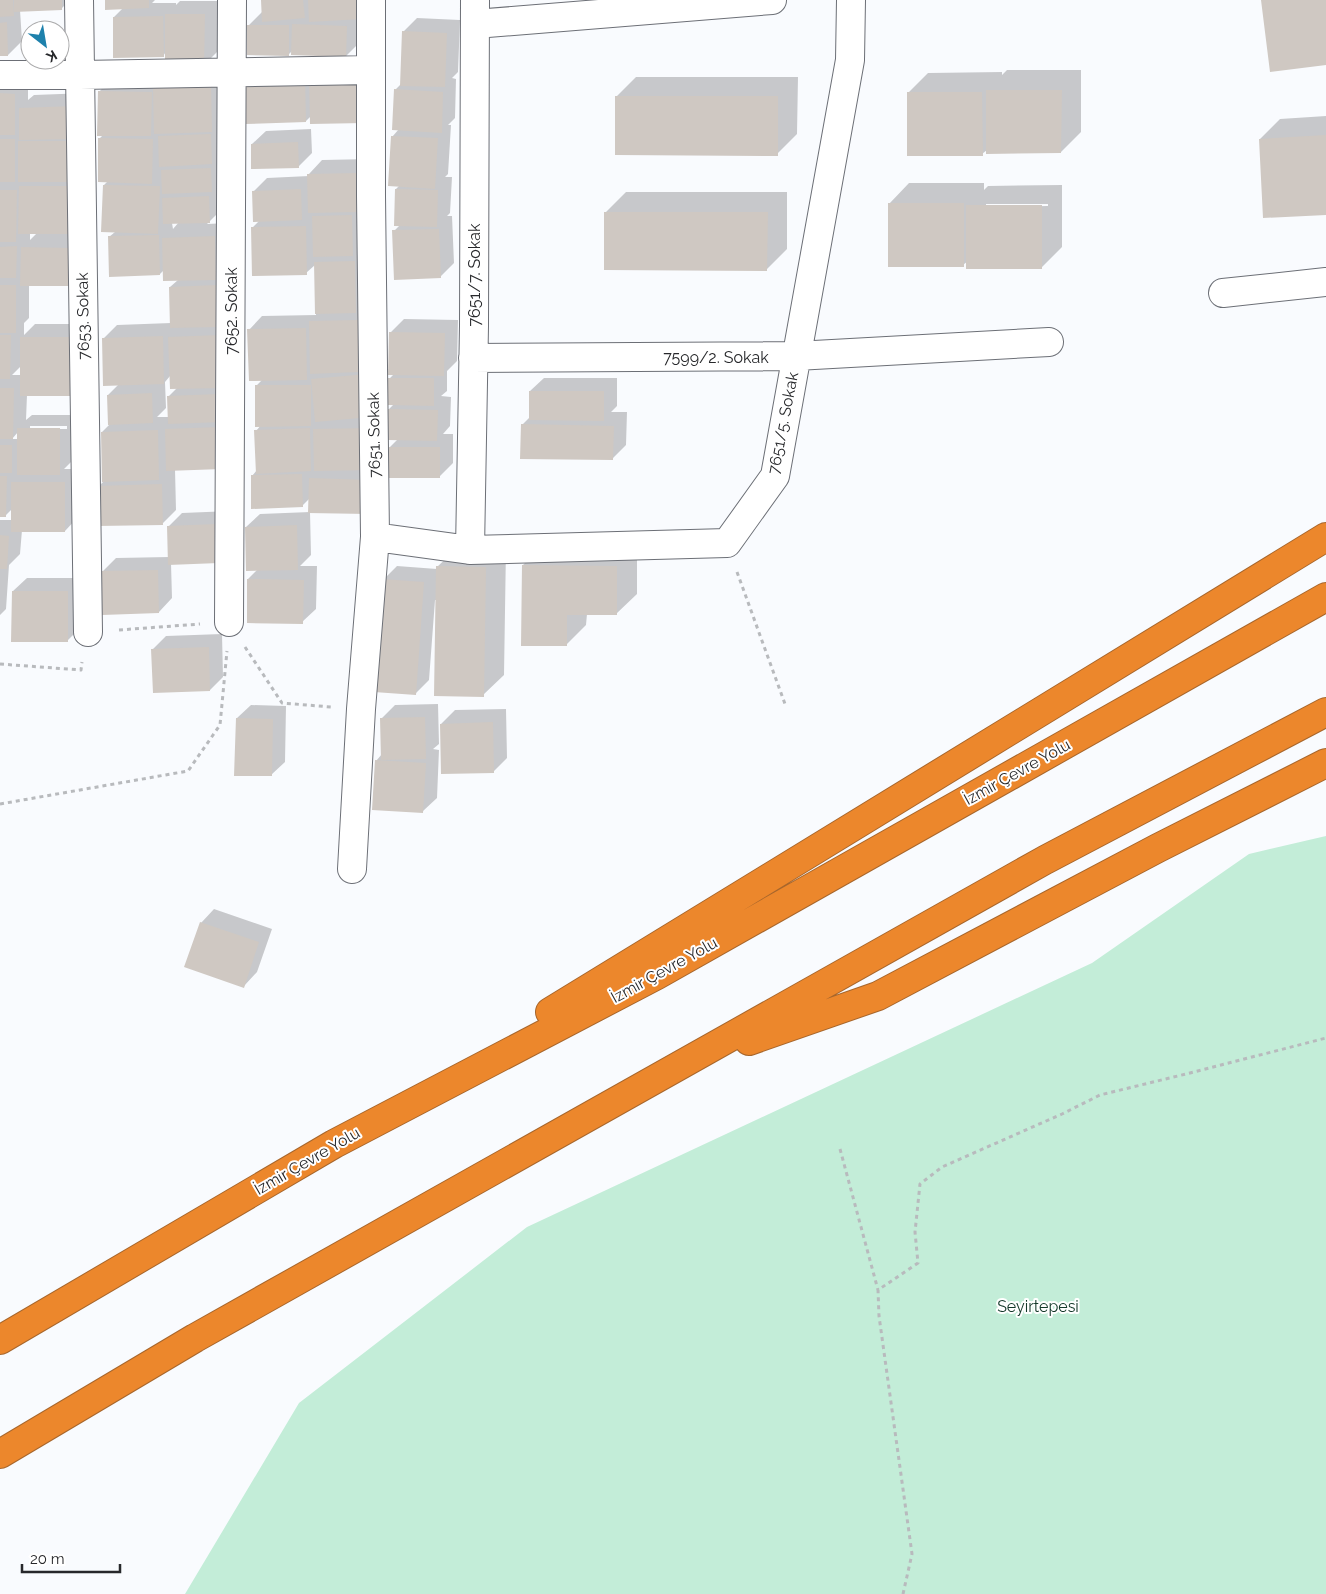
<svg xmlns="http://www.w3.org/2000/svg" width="1326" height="1594" font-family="Raleway,sans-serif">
<rect width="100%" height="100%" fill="#f9fbfe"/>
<path fill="#c3edd8" d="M1326,836V1594H185L299,1403L527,1227L1092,963L1249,854Z"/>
<path fill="#0003" fill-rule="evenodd" d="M0,0H70L62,8L20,10L22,41L8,55H0Z
M106,0H155L152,3H176V5L180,1H218L217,52L204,65L166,52L163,56L114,17L123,8Z
M262,0H375L360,42L346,56L293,50L288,55L249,25L263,11Z
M417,18L460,20L458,72L452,78L456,79L455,118L448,125H451L448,174L445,177H452L450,213L447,216H452L454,263L440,277L394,231L400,225L396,189L400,185L392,137L399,129L395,90L401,84L403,32Z
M318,65L311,116L306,121L246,80Z
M1007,70H1081V132L1061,152L987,150L982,154L908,93L928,73L1002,72V75Z
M224,71L223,208L207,224L228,223L234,414L175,469L176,510L163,523L98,487L104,481L102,432L111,423L108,395L119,384L103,339L117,325L171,323L170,287L178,280L164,270L160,274L109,237L115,232L104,185L108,181L100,138L103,135L99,92L112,78ZM179,222L173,229L172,223ZM170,376L177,388L169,396V417H157L166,408L165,382Z
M636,77H798L797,134L777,154L616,97Z
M0,80H28V100L34,95L87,93L82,271L69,285H29V318L24,323V335L35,324H90L27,395L26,420L32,415H73V460L64,469H78V517L65,531L22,530L20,554L9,565L6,609L0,615V520H12V509L6,515H0ZM30,233H37L30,240ZM21,366V375H12ZM30,426H67V429H30ZM18,432V439H12Z
M1326,116V213L1260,139L1280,119Z
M311,129L312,153L298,167L252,144L266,131Z
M371,159L382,466L310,512L311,555L300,566H317L316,609L302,622L248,579L258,569L246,527L260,514L310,512V498L302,506L252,476L257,470L256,431L261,425L256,386L263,379L249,330L262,316L316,315L315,265L306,273L253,227L260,220L254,191L267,178L309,176V174L322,160Z
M909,183H984V190L988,186L1062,185V247L1042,267L968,261L963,265L889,204ZM986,204H1048V206L986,207Z
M626,192H787V249L767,269L606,212Z
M404,319L458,320L457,361L447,371V391L441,396L451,397L450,426L443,434H453V463L439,477L390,447L398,439L389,409L394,404L389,379L395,373L390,333Z
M544,378H617V406L611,412H627L626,445L612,459L522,425L530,417V391Z
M231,511L171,563L172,598L159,612L102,572L116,558L169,557L168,527L182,513Z
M543,545L637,546V594L616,614H587L586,625L566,645L523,565Z
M458,547H506L504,675L483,695L437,600H435L429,680L415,694L383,580L397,566L437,569V567Z
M27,578H82L81,627L67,641L13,591Z
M222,634L223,677L210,690L152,650L166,636Z
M438,704L439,744L433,749L439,750L437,798L423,811L376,761L382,754L381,719L395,705Z
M251,705L286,706L285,762L271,775L237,718Z
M506,709L507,758L493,772L441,724L455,710Z
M214,909L272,929L257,972L244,986L201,923Z"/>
<path fill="#cfc8c2" d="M0,0H13L14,16L0,17Z
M14,0H62V10L14,12Z
M105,0H149V8L105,10Z
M261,0H303L305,18L262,22Z
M308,0H361L362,19L309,22Z
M1261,0H1326V65L1270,72Z
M165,14H205L204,67L165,66Z
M163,16L164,57L113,58V17Z
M7,22L8,56H0V23Z
M292,24L347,26L346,57L291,55Z
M247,25H289V56L247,55Z
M402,31L447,33L445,87L400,86Z
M363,76L364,123L310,124L309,78Z
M305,78L306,122L245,124L244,80Z
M211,84L212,132L154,134L153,85Z
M394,89L443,92L442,133L392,130Z
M986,90H1062L1061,153L986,154Z
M98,91L152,92L151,136H97Z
M907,92H982L983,156H907Z
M0,93L15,94V135H0Z
M615,96H778V156L615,155Z
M74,106L75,139L19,140V108Z
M211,134L212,164L159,167L158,136Z
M1326,135V215L1263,218L1259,139Z
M391,136L438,138L435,189L388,186Z
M98,138L153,139L152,184L98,182Z
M0,139H15V182H0Z
M18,141H74V182H18Z
M298,142L299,168L251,169V144Z
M211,168L212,192L162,194L161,170Z
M358,173V212L308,213L307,174Z
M103,185L160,186L158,234L101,232Z
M19,186H76V234H18Z
M301,189L302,220L253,222L252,191Z
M395,189L438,190L437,227L394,226Z
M0,190H17L16,242H0Z
M209,196L210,223L163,224L162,198Z
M888,203H964V267H888Z
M966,205H1042V269H966Z
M604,212H768L767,271L604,270Z
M352,215L353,256L313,257L312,216Z
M306,226L307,275L252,276L251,227Z
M439,229L441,278L394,280L392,230Z
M159,235L160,275L109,277L108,236Z
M215,236L216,280L163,281L162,238Z
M17,246L16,278H0V247Z
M21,247L69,248V286H20Z
M355,261L356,313L315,314L314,262Z
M0,285H16V333H0Z
M217,285L218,327L170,328L169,287Z
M358,320L359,372L310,374L309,321Z
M306,328L307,380L249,381L247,329Z
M389,332L445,333L444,376L388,375Z
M0,335H11L10,379H0Z
M221,335L222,388L170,389L168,337Z
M163,336L164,384L103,386L102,338Z
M20,337H77L76,396H20Z
M367,374L371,417L315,422L311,379Z
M388,378H434V406L388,405Z
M255,385H311V426L255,427Z
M0,388H14L13,439H0Z
M529,391H604V421L529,420Z
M152,393L153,423L108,425L107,395Z
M220,394L221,422L168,424L167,396Z
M388,409L438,410L437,441L388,440Z
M521,424L614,426L613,460L520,459Z
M221,427L222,469L166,471L165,429Z
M17,428H60V475H17Z
M310,428L311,471L256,474L254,430Z
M371,428L372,470L314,471L313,429Z
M158,430L159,480L102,482L101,432Z
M0,445H12V473H0Z
M389,447H440V478H389Z
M302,474L303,507L251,509V475Z
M0,476H7L6,517H0Z
M309,478L369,480L368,514L308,513Z
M11,482H65V532H11Z
M162,484L163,525L97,526V486Z
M217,524L219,563L168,565L167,526Z
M297,525L298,570L246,571L245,527Z
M0,535L9,536L7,569H0Z
M522,565L617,566V615H567V646H521Z
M436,566L486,567L484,697L434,696Z
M158,570L159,613L102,615L101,571Z
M247,579L304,580L303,624L247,623Z
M382,579L424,582L416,695L374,692Z
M12,591H68V642H11Z
M209,647L210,691L153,693L151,649Z
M425,717L426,759L381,760L380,718Z
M236,718L273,719L272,776H234Z
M493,722L494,773L441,774L440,724Z
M375,760L426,763L423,813L372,810Z
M200,922L259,942L244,988L184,967Z"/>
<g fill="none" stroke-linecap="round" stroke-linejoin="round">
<g stroke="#6c6f76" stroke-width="30">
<path id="street" d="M79,0L88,632
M475,24L772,0
M0,75H80L371,70
M1223,293L1326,282
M473,358L796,356L1049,342
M375,537L470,550L727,543L775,476L850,60L851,0
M470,550L474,326L475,0
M229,622L232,0
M352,869L361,709L375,537L371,196V0"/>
</g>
<g stroke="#a7662c" stroke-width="30">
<path id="highway" d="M550,1012L1326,537
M749,1041L878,996L1158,848L1326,763
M0,1340L334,1144L657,975L1326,597
M0,1454L195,1338L1045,860L1326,712"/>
</g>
<path stroke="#b8babd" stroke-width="3" stroke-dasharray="4 4" stroke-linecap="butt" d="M737,572L785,704
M119,630L200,624
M245,647L282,703L331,707
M0,664L81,670L82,662
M0,804L188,771L220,725L227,651
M840,1149L878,1290
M903,1594L912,1554L879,1316L878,1290L918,1263L915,1232L920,1184L942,1167L1062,1114L1100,1095L1190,1073L1326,1038"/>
<use href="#street" stroke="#fff" stroke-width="28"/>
<use href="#highway" stroke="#ec872c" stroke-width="28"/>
</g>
<g text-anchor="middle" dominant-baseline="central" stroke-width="4" stroke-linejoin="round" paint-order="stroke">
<g font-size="16" fill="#27282b" stroke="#fff">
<text transform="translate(474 275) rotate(-90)">7651/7. Sokak</text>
<text transform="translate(231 311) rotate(-90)">7652. Sokak</text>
<text transform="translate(83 316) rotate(-91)">7653. Sokak</text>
<text x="716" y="357">7599/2. Sokak</text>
<text transform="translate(783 423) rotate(-79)">7651/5. Sokak</text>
<text transform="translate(374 435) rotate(-91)">7651. Sokak</text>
<text transform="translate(1017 772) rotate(-29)">İzmir Çevre Yolu</text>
<text transform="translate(664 970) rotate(-29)">İzmir Çevre Yolu</text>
<text transform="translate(307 1161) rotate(-30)">İzmir Çevre Yolu</text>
</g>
<g font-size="16" fill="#123728" stroke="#fff">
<text x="1038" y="1306">Seyirtepesi</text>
</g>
</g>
<g transform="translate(45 45) rotate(149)"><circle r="24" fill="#ffffff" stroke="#a9a9aa"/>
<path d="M0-4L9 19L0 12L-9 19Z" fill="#1e81ac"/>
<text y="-8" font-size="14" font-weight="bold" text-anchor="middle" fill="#27282b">K</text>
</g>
<path d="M22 1564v8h98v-8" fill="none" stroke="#27282b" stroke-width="2.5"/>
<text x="30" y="1564" font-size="15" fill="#27282b" stroke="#ffffff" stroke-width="4" paint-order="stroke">20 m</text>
</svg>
